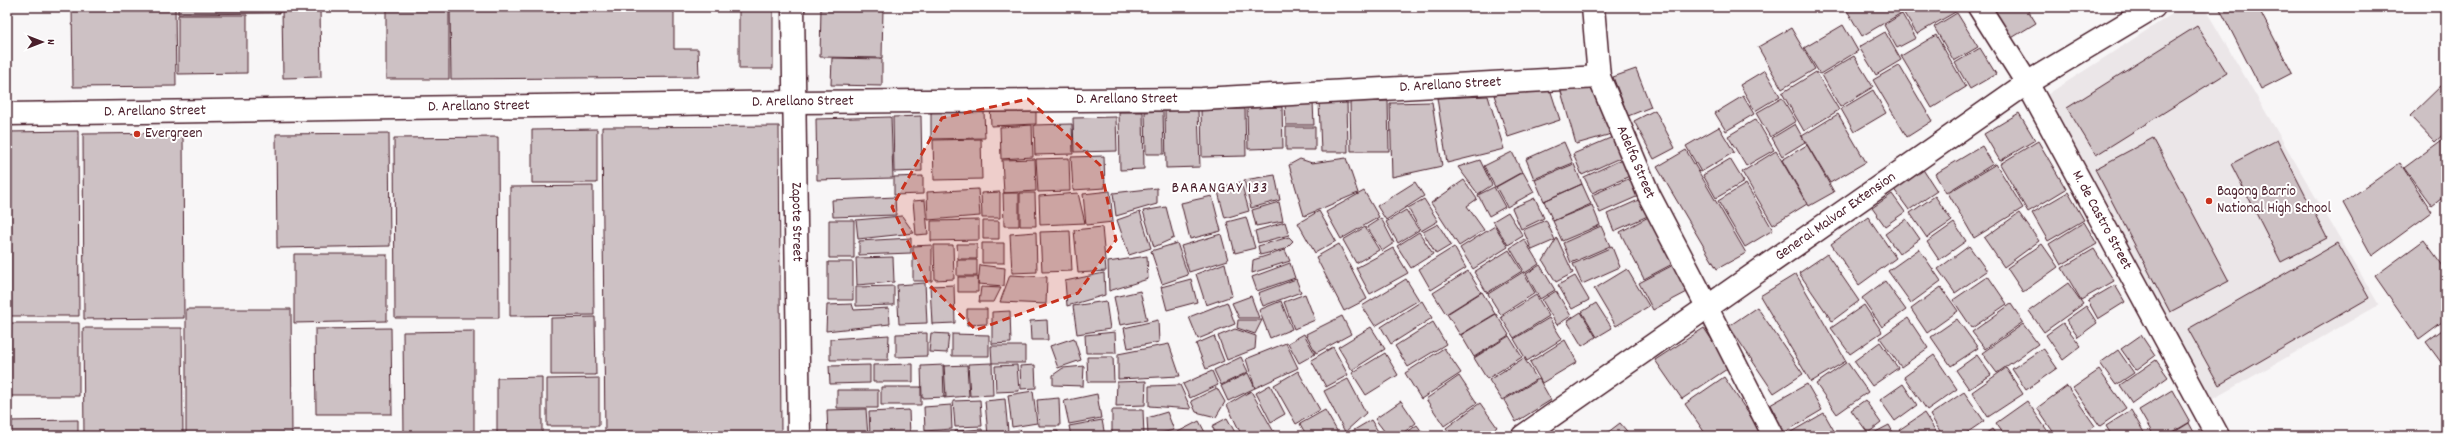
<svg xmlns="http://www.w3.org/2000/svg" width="2453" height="443" font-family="Dekko,sans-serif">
<rect width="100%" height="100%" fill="#f8f6f7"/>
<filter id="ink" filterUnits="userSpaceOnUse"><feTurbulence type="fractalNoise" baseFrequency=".025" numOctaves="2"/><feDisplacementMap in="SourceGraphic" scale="8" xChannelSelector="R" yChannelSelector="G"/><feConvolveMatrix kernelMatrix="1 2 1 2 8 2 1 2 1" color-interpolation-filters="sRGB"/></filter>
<g filter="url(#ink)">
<path fill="#ebe6e8" d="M2183,7H2204L2379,305L2211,400L2045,96Z"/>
<path fill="#cdc1c4" stroke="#4a1f2b" d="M72,7H175L176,86L73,87Z
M178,7H280V13L178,14Z
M282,7H320L321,77L283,78Z
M386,7H449V79H386Z
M450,7H674V49H698L699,77L451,79Z
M739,7H773V69H739Z
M821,7H883L882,58L820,57Z
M1845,7H1900L1903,12L1862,36Z
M1907,7H1954L1957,11L1917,34L1902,10Z
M1996,7H2026L2036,23L2010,39L1991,10Z
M2224,7H2258L2292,73L2261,89L2220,9Z
M1957,13L1978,47L1954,61L1934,27Z
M1902,14L1916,38L1897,48L1884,25Z
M178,15H247V73L178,74Z
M1843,25L1858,51L1820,74L1804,48Z
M2197,26L2227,73L2096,155L2067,108Z
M1791,28L1815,69L1782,89L1758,47Z
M1885,32L1901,60L1876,75L1859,47Z
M1936,35L1966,87L1932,108L1901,56Z
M1980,48L1996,74L1970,89L1955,63Z
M1854,56L1873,87L1840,107L1822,75Z
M832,58L882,59V86L831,85Z
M1899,65L1932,121L1907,137L1873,80Z
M1636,69L1651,107L1628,116L1613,77Z
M1765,70L1780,96L1755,111L1740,85Z
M1816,72L1839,110L1804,131L1782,93Z
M2446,81V132L2435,142L2410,116Z
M1607,84L1622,131L1576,144L1560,88Z
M1550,89L1560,120L1508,137L1494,95Z
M1873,90L1886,113L1854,132L1841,109Z
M1488,96L1504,149L1447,163L1437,98Z
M1743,96L1754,114L1726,131L1715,113Z
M1782,98L1796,121L1770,137L1756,113Z
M1347,100L1348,152H1321L1319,101Z
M1388,101L1389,151H1351L1350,102Z
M1285,102H1313L1314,125H1286Z
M1432,102L1442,166L1392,177L1390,103Z
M1036,103V124L991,126L990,104Z
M1282,107L1283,148L1248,149L1247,108Z
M1245,109L1246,156L1202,157L1201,110Z
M1198,110L1200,167L1166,168L1165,111Z
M1655,110L1675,148L1654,159L1634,121Z
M984,111L985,138L931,139V112Z
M1163,111L1164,154H1146L1145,112Z
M1119,112H1143L1144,169L1120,170Z
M2019,113L2035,140L2000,161L1984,134Z
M1838,114L1866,162L1830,183L1802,136Z
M921,116L922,171L894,172L893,117Z
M891,117L893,178L817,180L816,119Z
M1116,117L1117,151L1074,152L1073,118Z
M1756,119L1774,150L1746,166L1728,136Z
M1072,124L1073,154L1035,155L1034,125Z
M1795,124L1805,142L1782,156L1772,138Z
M1032,125L1033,157L1001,159L1000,127Z
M779,126L781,436H605L602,127Z
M1286,127H1315V150H1286Z
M1719,127L1734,152L1701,172L1686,146Z
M597,129V183H532V130Z
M78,131L79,316H7V132Z
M183,133L184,318L84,319L83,134Z
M389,133L390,246L277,248L276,134Z
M1615,136L1624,156L1582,175L1573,154Z
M498,137L499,318H395L394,138Z
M2446,137V195L2432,206L2404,168Z
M2153,138L2229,281L2170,312L2095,169Z
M981,139L982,179L934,180L933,140Z
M2277,140L2327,238L2281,262L2231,164Z
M2038,141L2066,189L2028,212L2000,164Z
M1564,142L1573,163L1534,179L1526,159Z
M1807,145L1834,192L1809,206L1782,160Z
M1982,146L1993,164L1946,193L1935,174Z
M1686,150L1746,253L1717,269L1657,167Z
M1776,151L1807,204L1773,225L1742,172Z
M1512,152L1522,172L1495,187L1484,166Z
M1104,156L1105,188L1073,190L1071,157Z
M1069,158L1070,191L1038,192L1036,159Z
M1346,158L1358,193L1304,216L1289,165L1300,159L1312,163Z
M1625,158L1632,175L1592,193L1584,177Z
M1035,159L1036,191L1004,193L1002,160Z
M1730,159L1744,182L1716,198L1703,175Z
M1480,160L1492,185L1478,194L1458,167Z
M2400,163L2432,212L2372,256L2343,203Z
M1574,164L1582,184L1544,201L1535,180Z
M1996,164L2023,208L1974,238L1948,193Z
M1922,168L1937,191L1909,210L1893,188Z
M1523,172L1534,192L1507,207L1496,187Z
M1275,175L1280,200L1251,208L1244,180Z
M923,176V194L894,195V177Z
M1635,176L1643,194L1600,213L1592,195Z
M1464,180L1477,199L1467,206L1484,230L1459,246L1431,203Z
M1241,182L1249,211L1225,218L1217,188Z
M1415,182L1424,196L1386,220L1377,206Z
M1582,184L1591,204L1553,221L1544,201Z
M1746,184L1773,230L1745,247L1718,201Z
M593,186L594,315L510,316V187Z
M1494,187L1505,207L1489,216L1478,195Z
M1157,188V204L1116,216L1113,193Z
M978,189L980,216L928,220L927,192Z
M1110,191L1113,222L1086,225L1083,194Z
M1364,191L1379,217L1341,239L1326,212Z
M1000,192V218H982L981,193Z
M2068,192L2084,220L2048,241L2032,213Z
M1003,193H1019V226H1004Z
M1020,193H1035L1036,226H1020Z
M1078,193L1085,223L1040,225L1039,196Z
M1892,194L1905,212L1885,226L1872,208Z
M1212,196L1221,231L1190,239L1181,203Z
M1935,196L1952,221L1927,238L1910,213Z
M895,197L896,215L833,217L832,200Z
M1535,198L1544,218L1521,229L1512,208Z
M1643,198L1650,215L1614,231L1607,214Z
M1424,199L1438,221L1421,231L1408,208Z
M925,200L928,234L916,235L913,201Z
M1279,202L1283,221L1256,226L1252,210Z
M1592,205L1600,225L1562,241L1553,221Z
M1166,207L1174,238L1154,247L1143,211Z
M1406,210L1419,230L1398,243L1386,222Z
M1319,211L1336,241L1315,253L1298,223Z
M1140,212L1151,248L1129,255L1117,220Z
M1508,212L1523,236L1508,245L1493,221Z
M1656,213L1680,260L1644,279L1620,232Z
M2019,213L2039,241L2004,267L1984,238Z
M902,216L914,233L858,239L856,220Z
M1246,217L1255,248L1235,253L1227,222Z
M1868,217L1896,258L1859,285L1831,244Z
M1381,218L1394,243L1382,251L1367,227Z
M1906,219L1920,239L1899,254L1885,234Z
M829,220H854V258H829Z
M979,220V240L931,241V221Z
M1546,220L1555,240L1532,250L1523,230Z
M983,221H999V239H983Z
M1285,222L1289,235L1258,243L1255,231Z
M2084,222L2097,244L2061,265L2049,244Z
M1954,223L1966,241L1939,260L1927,242Z
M1438,224L1451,245L1436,254L1423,232Z
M1495,226L1508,247L1473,269L1460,248Z
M1601,226L1610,246L1571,263L1563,243Z
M1102,227L1106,271L1078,273L1074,230Z
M1365,227L1379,250L1356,263L1343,240Z
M1070,231L1072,271L1042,272L1040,232Z
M1036,232L1037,272L1012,273L1010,234Z
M1419,232L1433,254L1411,268L1397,246Z
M1221,234L1228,260L1189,272L1181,246Z
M1289,237L1293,241L1285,249L1260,255L1258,246Z
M911,238V253L859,255V241Z
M1557,238L1573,273L1556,282L1543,261Z
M1524,239L1539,264L1525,273L1510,248Z
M2424,240L2446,270V319L2419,339L2375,276Z
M982,243H1004V263H982Z
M1177,243L1188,275L1162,284L1151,251Z
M2338,243L2369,298L2219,385L2188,329Z
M957,244H977V259H958Z
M1339,244L1367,299L1344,311L1316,257Z
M2042,244L2058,267L2023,292L2007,268Z
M932,245V281H913V246Z
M934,245H953L954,279L935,280Z
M1969,246L1987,271L1955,293L1938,269Z
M1454,247L1466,268L1431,290L1419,269Z
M1612,247L1620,267L1582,284L1573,264Z
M1393,248L1408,273L1370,294L1356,268Z
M1919,249L1941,281L1911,303L1888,271Z
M2094,249L2114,281L2081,300L2062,268Z
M1285,250L1290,261L1252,273L1253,260Z
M1509,250L1522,271L1487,293L1474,272Z
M294,254H387V321L294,323Z
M1827,254L1859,301L1832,321L1799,273Z
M1147,256L1148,279L1109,291L1108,262Z
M893,257L894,282L857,285L856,258Z
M957,260H977V276H957Z
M828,262H853V300H828Z
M1225,263L1232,296L1206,305L1196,274Z
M1290,263L1295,278L1257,291L1252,277Z
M1677,263L1691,290L1653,310L1639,283Z
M980,265L1005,268L1004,286L978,284Z
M1540,265L1555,290L1540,299L1526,274Z
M1627,269L1649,306L1616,326L1594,289Z
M1468,271L1481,292L1446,314L1433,293Z
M1523,272L1535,293L1501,315L1488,294Z
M1104,273L1105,295L1067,306L1065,281Z
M1796,274L1846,361L1811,382L1760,296Z
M1010,275L1047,277L1046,304L1000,302Z
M1575,276L1589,300L1572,309L1558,285Z
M1988,276L2007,304L1972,328L1953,300Z
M958,277H978V292H958Z
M1191,279L1197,302L1167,310L1161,287Z
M1296,279L1301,292L1263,306L1258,293Z
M1406,279L1419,300L1375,326L1362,306Z
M1885,281L1906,310L1882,327L1862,298Z
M925,283L927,323L899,324L897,285Z
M2068,283L2083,304L2044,332L2029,311Z
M954,285L955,323L932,324L930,286Z
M2115,285L2125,302L2098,319L2088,301Z
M894,286V305L856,306V287Z
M981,287L1001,288L994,302H979Z
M1941,287L1958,311L1927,333L1911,309Z
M1140,291L1147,320L1120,325L1114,297Z
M1556,291L1571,316L1557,325L1542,300Z
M1482,292L1495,314L1460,335L1447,314Z
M1305,294L1315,320L1294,329L1284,302Z
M1536,295L1549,316L1514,338L1501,317Z
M1251,296L1259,318H1239L1232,303Z
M1106,301L1110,329L1077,334L1073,306Z
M1281,301L1292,329L1270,338L1259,310Z
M1422,301L1432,318L1391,344L1381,327Z
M1227,302L1235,324L1198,339L1189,317Z
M1596,303L1612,328L1597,337L1582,312Z
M852,304L854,310L889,308L890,324L826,331L827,305Z
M2011,304L2023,322L1985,349L1972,332Z
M1864,305L1882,332L1850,354L1831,328Z
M2086,306L2097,323L2078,337L2066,320Z
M1757,307L1803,374L1774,393L1729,326Z
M186,309H291L292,436H186Z
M967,309H987V324L967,325Z
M1010,311L1011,343L992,344V312Z
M1581,312L1596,337L1582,346L1567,321Z
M1496,314L1509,335L1474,357L1461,335Z
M1342,316L1351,334L1316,353L1306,334Z
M595,317L596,375H551V318Z
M1549,318L1562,339L1527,361L1514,339Z
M1908,318L1928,348L1901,367L1880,338Z
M1957,319L1978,348L1951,366L1931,337Z
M1047,320L1048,340H1031L1030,321Z
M1158,320L1159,342L1128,348L1124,328Z
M1238,320H1262L1255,334L1237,328Z
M1433,322L1446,344L1408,367L1395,346Z
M7,323H79V396H7Z
M2063,323L2081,346L2063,360L2046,335Z
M2023,324L2038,344L1997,373L1982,353Z
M1371,327L1385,349L1352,370L1338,347Z
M2446,327V369L2426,342Z
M83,328H182L183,436H84Z
M391,328L392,414H316L315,329Z
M1704,328L1730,367L1682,399L1655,360Z
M1235,329L1256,336L1255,349L1227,360L1218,336Z
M474,331V436H404L403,332Z
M1115,332L1116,353H1086L1085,335Z
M927,333V356L896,357V334Z
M931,333L949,334L947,353L929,352Z
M952,334L989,335V356H952Z
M1304,334L1315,354L1299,363L1288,343Z
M889,335L888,360H830V339Z
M2141,335L2155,356L2136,370L2121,349Z
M1214,336L1224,361L1206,369L1196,344Z
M1509,336L1522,357L1487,379L1474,358Z
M1074,338L1081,360L1058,368L1050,346Z
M1565,340L1577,362L1542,383L1530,362Z
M1880,342L1898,368L1872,386L1854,361Z
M1286,343L1298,368L1255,388L1246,359Z
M1169,344L1180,376L1118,379V354Z
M991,346H1025V363H992Z
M1333,347L1348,375L1326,387L1311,360Z
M1444,348L1461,373L1421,399L1405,373Z
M2043,348L2057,368L2026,390L2012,369Z
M2118,350L2134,373L2116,385L2100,363Z
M1385,353L1398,375L1366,395L1352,373Z
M1934,355L1957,389L1927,410L1904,377Z
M1977,355L1991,375L1969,389L1956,370Z
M1087,357H1113L1114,382H1088Z
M1241,357L1248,372L1221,385L1214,370Z
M1524,358L1537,379L1502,400L1489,380Z
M2156,360L2168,377L2132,403L2120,385Z
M1847,362L1868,392L1837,414L1816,384Z
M992,363L993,395L970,396L968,364Z
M913,364V382H873V365Z
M870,365V383L830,384L829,366Z
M944,365L946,397L922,398L921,366Z
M967,365L969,396L944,398L943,366Z
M1017,365L1019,391L996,392L995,366Z
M1035,365L1036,388L1021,389L1020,366Z
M1084,366L1083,386L1053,385V375L1063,368Z
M2006,368L2023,394L1988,417L1972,392Z
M2099,370L2126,408L2100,426L2073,388Z
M1212,371L1218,385L1190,398L1183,384Z
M1298,371L1320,410L1296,424L1274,385Z
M1248,373L1255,388L1228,401L1221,386Z
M1459,376L1477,403L1444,426L1426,399Z
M542,377V436H497V378Z
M1724,377L1761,432L1756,436H1707L1685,404Z
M599,378V426H547V379Z
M1348,379L1366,413L1345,432L1324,391Z
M1539,379L1551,400L1516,422L1504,400Z
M1146,381L1145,405L1116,406L1117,382Z
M1807,384L1822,410L1785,432L1770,405Z
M1903,384L1917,405L1895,421L1880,400Z
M1180,385L1191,409L1149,406V386Z
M1270,385L1285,414L1271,422L1256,393Z
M2067,386L2095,426L2080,436H2056L2037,408Z
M881,387H921V405H881Z
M1217,388L1225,402L1216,417L1196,412L1191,401Z
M837,390H878V408H837Z
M2172,390L2190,422L2166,436H2154L2139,410Z
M1033,391L1037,423L1012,427L1008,395Z
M1251,391L1275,434L1273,436H1242L1227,405Z
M1964,392L1984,421L1962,436H1943L1930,415Z
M1097,394L1101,418L1069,424L1064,401Z
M1059,398L1060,426H1039L1037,400Z
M1005,399L1008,432L1020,430L1021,436H988L985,401Z
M980,400L982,426L955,427L953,401Z
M1865,400L1881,423L1868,433L1851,410Z
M1401,401L1416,423L1399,436H1388L1375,419Z
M2027,401L2051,436H2005L1996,423Z
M1480,403L1497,427L1486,436H1452L1446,428Z
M951,405L952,429L925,431L924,407Z
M866,409L868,436H828L827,410Z
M909,410L910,436H870L869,412Z
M1112,410H1143L1144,436H1112Z
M1325,410L1340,436H1307L1300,424Z
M2131,410L2146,436H2112L2106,426Z
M1167,412L1174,430L1148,436L1147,418Z
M1824,413L1837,436H1784Z
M1924,413L1939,436H1903L1899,430Z
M1227,418L1237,436H1217L1212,426Z
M78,420V436H7V421Z
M1102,420L1105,436H1071L1069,426Z
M1371,420L1381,436H1344Z
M1199,421L1207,436H1175L1174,434Z
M1620,423L1631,436H1603Z
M2189,423L2196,436H2168Z
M1417,425L1425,436H1402Z
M1889,425L1895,436H1868Z
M982,429L983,436H956L955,431Z
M1992,429L1997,436H1982Z
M1058,431V436H1027V432Z
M547,433H599L600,436H547Z
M951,433V436H916V435Z"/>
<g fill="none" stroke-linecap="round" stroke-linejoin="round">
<g stroke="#4a1f2b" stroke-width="23">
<path id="lane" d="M1708,308L1773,436"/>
</g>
<g stroke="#4a1f2b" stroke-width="25">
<g id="street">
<path id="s1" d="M793,7L799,436"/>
<path id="s2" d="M1593,7L1599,77L1649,195L1708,308"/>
<path id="s3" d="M1979,7L2027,83L2218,436"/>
<path id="s4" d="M7,114L795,102L1202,99L1599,77"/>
<path id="s5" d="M1523,436L2027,83L2154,7"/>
</g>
</g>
<use href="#lane" stroke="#fff" stroke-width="20"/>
<use href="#street" stroke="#fff" stroke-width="22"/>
</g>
</g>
<path fill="#c8321e" fill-opacity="0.2" stroke="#c8321e" stroke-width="3" stroke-dasharray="8 5" stroke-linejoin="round" d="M1028,99L1100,165L1116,240L1078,293L976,330L927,283L892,207L942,118Z"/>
<g fill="#c8321e" stroke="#fff" stroke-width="1.5">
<circle cx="137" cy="134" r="4"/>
<circle cx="2209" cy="201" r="4"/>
</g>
<g text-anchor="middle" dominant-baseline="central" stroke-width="4" stroke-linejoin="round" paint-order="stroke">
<g font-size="15" fill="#4a1f2b" stroke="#fff">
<text stroke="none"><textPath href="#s4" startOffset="1444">D. Arellano Street</textPath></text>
<text stroke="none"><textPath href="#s4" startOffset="1120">D. Arellano Street</textPath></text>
<text stroke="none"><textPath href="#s4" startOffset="796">D. Arellano Street</textPath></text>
<text stroke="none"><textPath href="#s4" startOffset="472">D. Arellano Street</textPath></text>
<text stroke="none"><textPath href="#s4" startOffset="148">D. Arellano Street</textPath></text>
<text stroke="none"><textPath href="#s2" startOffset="163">Adelfa Street</textPath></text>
<text stroke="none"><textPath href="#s5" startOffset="382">General Malvar Extension</textPath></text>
<text stroke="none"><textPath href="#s3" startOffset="246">M. de Castro Street</textPath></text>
<text stroke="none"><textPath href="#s1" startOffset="215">Zapote Street</textPath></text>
</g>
<g font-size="15" fill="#4a1f2b" stroke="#fff" text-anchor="start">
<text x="145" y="134">Evergreen</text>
<text x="2217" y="192">Bagong Barrio<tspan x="2217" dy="17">National High School</tspan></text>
</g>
<g font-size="16" letter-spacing="1" fill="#4a1f2b" stroke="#fff">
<text x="1220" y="188">BARANGAY 133</text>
</g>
</g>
<rect width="2453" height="443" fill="none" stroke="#fff" stroke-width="24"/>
<rect x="12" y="12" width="2429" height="419" fill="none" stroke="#4a1f2b" stroke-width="1.5" filter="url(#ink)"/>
<g transform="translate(42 42) rotate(90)" stroke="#ffffff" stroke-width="3" paint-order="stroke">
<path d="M0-3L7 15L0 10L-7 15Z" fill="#4a1f2b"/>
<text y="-6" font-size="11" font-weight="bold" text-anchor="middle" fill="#4a1f2b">N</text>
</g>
</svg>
